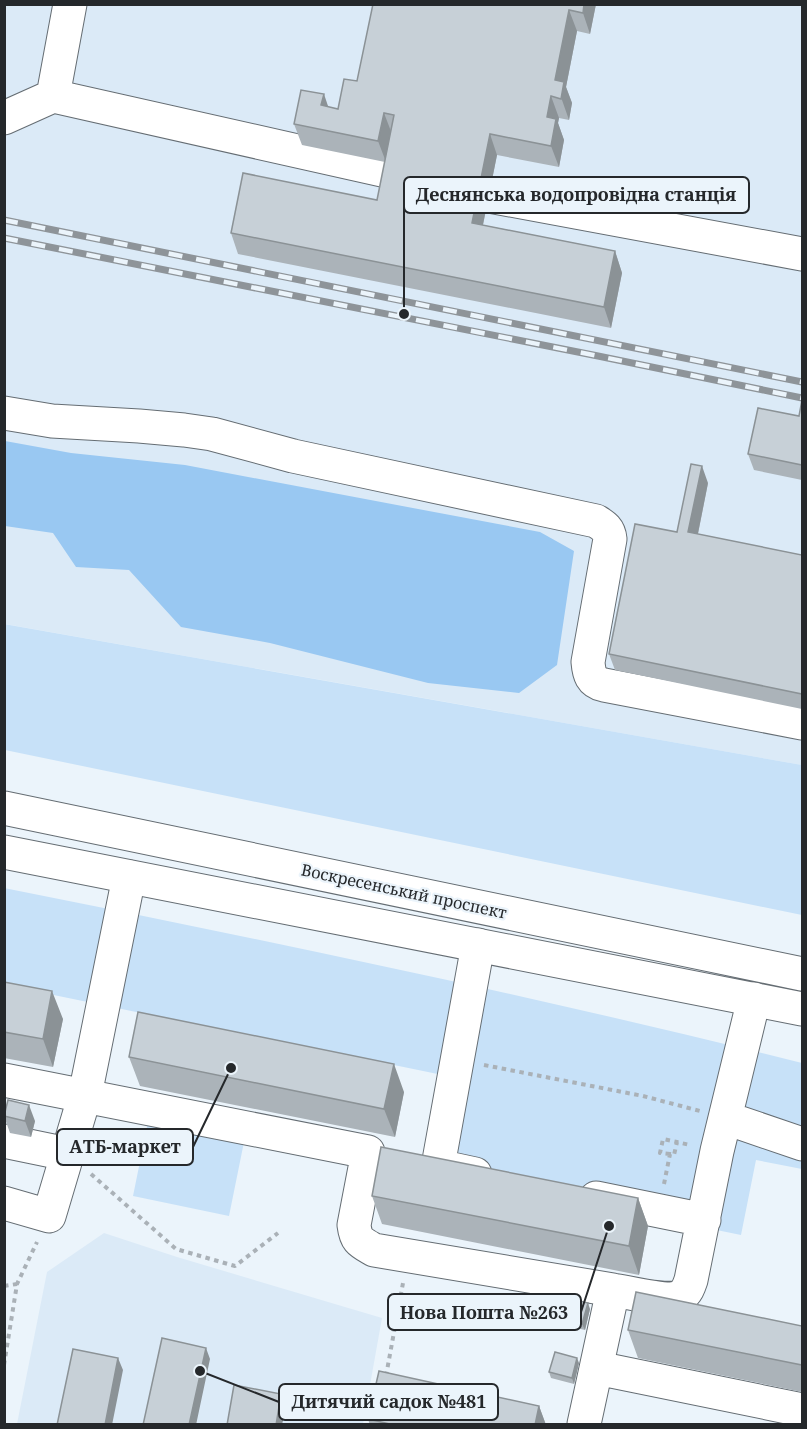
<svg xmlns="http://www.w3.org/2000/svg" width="807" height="1429" font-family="'Noto Serif',serif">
<rect width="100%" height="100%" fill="#ebf4fb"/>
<path fill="#dbeaf7" d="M4,5H802V765L5,624Z
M104,1233L177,1257L382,1318L363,1424H17L47,1272Z"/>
<path fill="#c7e1f8" d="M4,624L802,765V915L5,750Z
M4,888C271,941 538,997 802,1063V1169L756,1160L741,1235L443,1174L462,1079L5,985Z
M148,1122L244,1142L229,1216L133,1196Z"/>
<path fill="#99c8f2" d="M5,441L71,453L185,465L540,532L574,551L557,665L519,693L428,683L270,643L181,627L129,570L76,567L53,533L5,526Z"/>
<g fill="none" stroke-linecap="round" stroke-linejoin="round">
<g stroke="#656d73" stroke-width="35">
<path id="minor" d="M53,96L70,4
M4,118L53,96L395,173
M489,196L802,254
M4,413L52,421L139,426L184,430L212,434L293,456L596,521C604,526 609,529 610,539L588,662C589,674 591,682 604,685L802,723
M4,1080L368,1152L354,1225C356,1241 360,1242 374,1250L613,1290
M726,1118L802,1144
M4,1141L67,1154
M475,1174L438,1166L478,945
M596,1198L704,1220
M4,1203L49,1216L85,1095L129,877
M597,1368L802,1410
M584,1424L613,1290C628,1292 670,1303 681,1296C687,1292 689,1286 691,1280L717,1151L754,999"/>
</g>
<g stroke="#656d73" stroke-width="35">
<path id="major" d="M4,808L802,974
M4,852L802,1009"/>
</g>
<path stroke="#aab1b7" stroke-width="4" stroke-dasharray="4.5 4.5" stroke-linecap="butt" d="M484,1065L643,1096L700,1111
M670,1154L660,1153L663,1139L677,1142
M91,1174L176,1249L235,1266L278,1233
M664,1184L670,1154L674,1155L677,1142L690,1145
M4,1286L17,1284
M4,1365L17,1284L37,1242
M386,1376L403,1283"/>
<use href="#minor" stroke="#fff" stroke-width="33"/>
<use href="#major" stroke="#fff" stroke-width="33"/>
<g stroke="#8e9499" stroke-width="7">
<path id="rail" d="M4,220L802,382
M4,238L598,356L802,398"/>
</g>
<use href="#rail" stroke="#ebf4fb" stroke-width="4.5" stroke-dasharray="14" stroke-linecap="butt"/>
</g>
<path fill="#abb3b9" d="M373,4H596L590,34L577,31L566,87L572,103L569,120L559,118L558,123L564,140L559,167L497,155L483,225L615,251L622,273L611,328L238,254L231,233L377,200L385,162L302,145L294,124L328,107L338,109L357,81Z
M802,400V480L754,470L748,454L799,416Z
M708,483L698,534L802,555V709L615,670L609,654L677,532Z
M4,982L63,1019L53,1067L4,1058Z
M129,1057L404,1092L395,1137L140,1086Z
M4,1116L35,1121L31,1137L10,1133Z
M372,1196L638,1198L648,1226L639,1275L382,1224Z
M590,1309L585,1330L564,1325L562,1319Z
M802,1326V1392L638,1358L628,1330Z
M579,1363L574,1384L551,1378L549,1372Z
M539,1406L546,1425H370L368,1419Z"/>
<path fill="#8b9296" d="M584,4H596L590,34L583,13Z
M569,10L577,31L566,87L572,103L569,120L555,80Z
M324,94L331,115L321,105Z
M551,96L559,118L558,123L564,140L559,167L551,146L547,117Z
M384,113L392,134L386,162L378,141Z
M490,134L497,155L479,244L472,223Z
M615,251L622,273L611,328L604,307Z
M702,466L708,483L695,548L688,532Z
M52,991L63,1019L53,1067L43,1039Z
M394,1064L404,1092L395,1137L384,1109Z
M29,1105L35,1121L31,1137L25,1121Z
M638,1198L648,1226L639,1275L629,1246Z
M588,1303L590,1309L585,1330L582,1324Z
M206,1348L210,1359L196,1425H189Z
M118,1358L123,1370L112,1425H105Z
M577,1358L579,1363L574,1384L572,1378Z
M281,1394L286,1406L282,1425H276Z
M539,1406L546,1425H535Z"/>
<path fill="#c7d0d7" stroke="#8b9296" stroke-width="1.5" d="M373,4H584L583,13L569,10L555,80L564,82L561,99L551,96L547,117L556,119L551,146L490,134L472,223L615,251L604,307L231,233L243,173L377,200L394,115L384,113L378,141L294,124L301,90L324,94L321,105L338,109L344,79L357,81Z
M802,400V465L748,454L758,408L799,416Z
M691,464L702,466L688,532L802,555V694L609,654L635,524L677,532Z
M4,982L52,991L43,1039L4,1032Z
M138,1012L394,1064L384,1109L129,1057Z
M8,1100L29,1105L25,1121L4,1116Z
M381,1147L638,1198L629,1246L372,1196Z
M636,1292L802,1326V1365L628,1330Z
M567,1298L588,1303L582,1324L562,1319Z
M162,1338L206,1348L189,1425H143Z
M73,1349L118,1358L105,1425H57Z
M555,1352L577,1358L572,1378L549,1372Z
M379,1371L539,1406L535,1425H394L368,1419Z
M234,1385L281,1394L276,1425H227Z"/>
<g text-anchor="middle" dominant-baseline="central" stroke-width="4.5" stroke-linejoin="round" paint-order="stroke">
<g font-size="16" fill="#25282b" stroke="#ebf4fb">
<text transform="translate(404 891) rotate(12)">Воскресенський проспект</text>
</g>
</g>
<path fill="none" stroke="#25282b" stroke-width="2" d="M404 314L404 195M231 1068L193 1147M609 1226L581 1312M200 1371L279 1402"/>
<g fill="#25282b" stroke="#ebf4fb" stroke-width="2">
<circle cx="404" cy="314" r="6"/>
<circle cx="231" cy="1068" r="6"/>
<circle cx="609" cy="1226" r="6"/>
<circle cx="200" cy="1371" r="6"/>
</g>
<g fill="#ebf4fb" stroke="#25282b" stroke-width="2">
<rect x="404" y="177" width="345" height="36" rx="6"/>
<rect x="57" y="1129" width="136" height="36" rx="6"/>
<rect x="388" y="1294" width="193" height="36" rx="6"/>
<rect x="279" y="1384" width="219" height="36" rx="6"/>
</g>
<g font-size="18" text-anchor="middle" font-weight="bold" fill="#25282b">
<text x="576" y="201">Деснянська водопровідна станція</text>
<text x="125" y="1153">АТБ-маркет</text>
<text x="484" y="1319">Нова Пошта №263</text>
<text x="389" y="1408">Дитячий садок №481</text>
</g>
<rect width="807" height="1429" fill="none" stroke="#25282b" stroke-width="12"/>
</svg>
